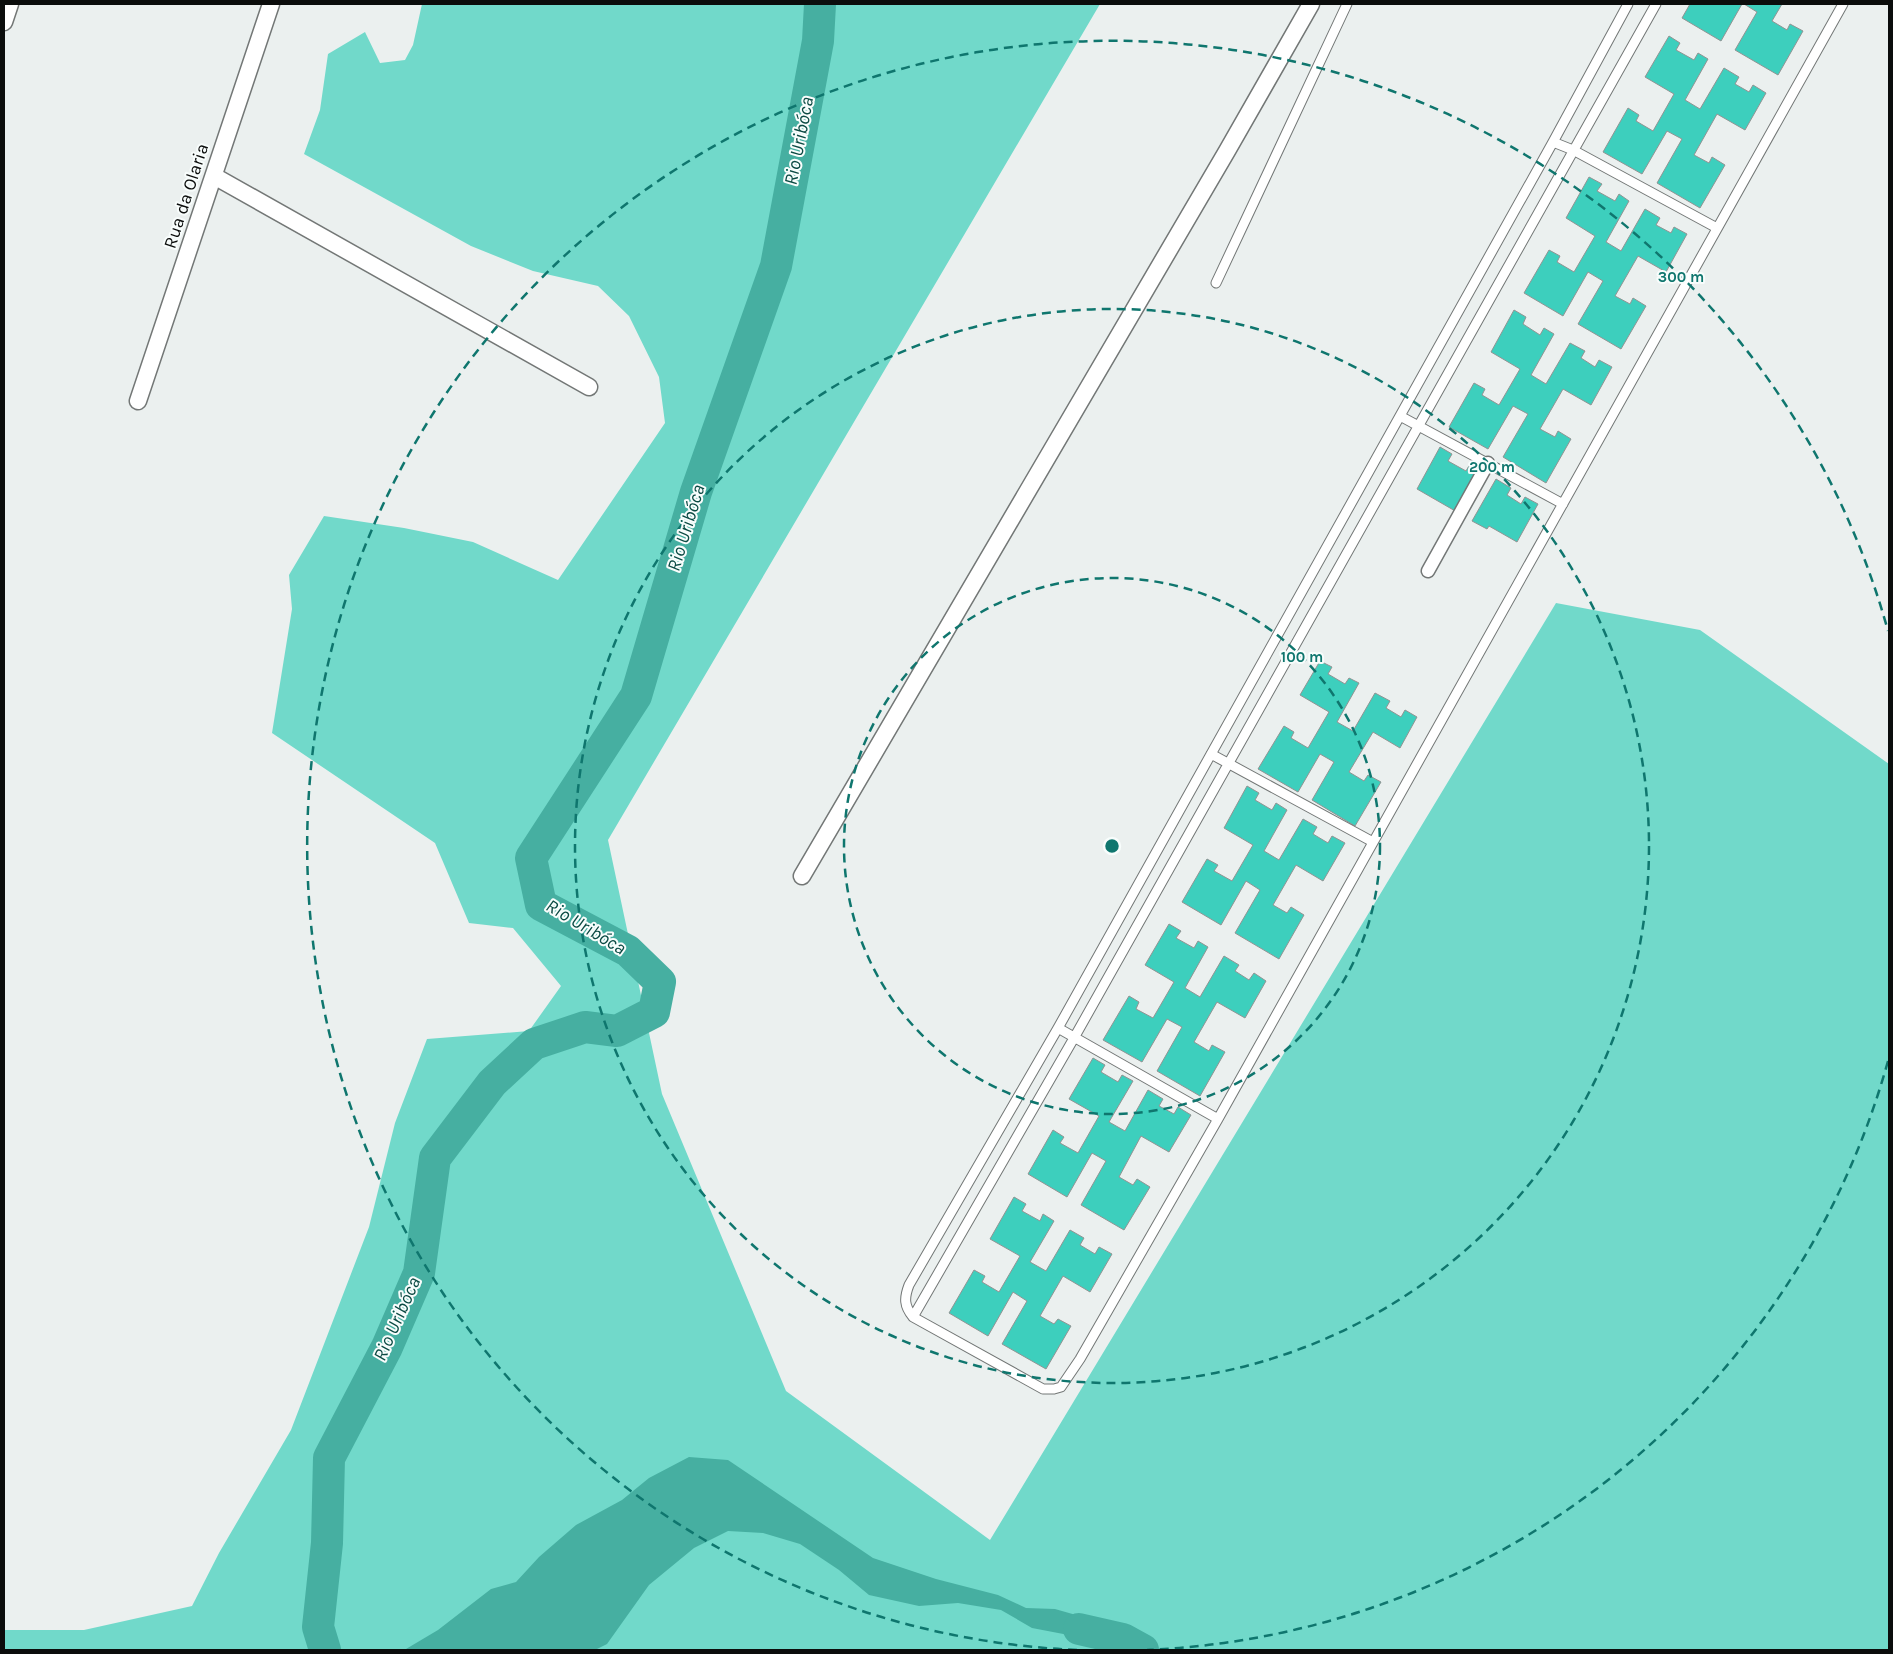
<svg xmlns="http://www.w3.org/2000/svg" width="1893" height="1654" font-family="Karla,sans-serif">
<rect width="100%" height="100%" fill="#ebf0ef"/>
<path fill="#71d9ca" d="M422,4H1100L608,840L662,1094L786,1391L990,1540L1556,603L1700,630L1889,764V1650H4V1630H84L192,1606L219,1553L291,1430L369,1227L395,1123L427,1039L529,1031L561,986L513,928L469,923L435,843L272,733L292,609L289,575L324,516L404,528L473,542L558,580L665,423L659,377L629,316L598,286L533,271L471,246L304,154L320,110L328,54L365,32L380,63L405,60L413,45Z"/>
<path fill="#46afa1" d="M689,1457L728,1460L873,1558L936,1579L998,1595L1026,1608L1055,1609L1083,1617L1123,1639L1079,1637L1032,1628L1001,1610L958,1603L919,1606L869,1595L839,1570L800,1544L763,1533L728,1531L694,1548L649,1585L607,1644L595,1650H399L406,1649L438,1630L491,1589L516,1582L539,1557L576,1525L622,1500L649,1478Z"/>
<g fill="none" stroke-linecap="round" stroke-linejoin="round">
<path stroke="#46afa1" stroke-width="32" d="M1079,1629L1123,1639L1143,1650
M325,1650L318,1627L327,1543L329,1458L387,1347L419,1273L435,1158L492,1083L534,1044L585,1027L617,1031L654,1012L660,982L628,951L541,905L531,858L636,696L696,492L776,266L818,41L820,4"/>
</g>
<path fill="#3dcfbd" stroke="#909493" d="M1690,4H1742L1721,41L1682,18Z
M1744,4H1782L1772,21L1787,30L1790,24L1803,31L1778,75L1735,50L1757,12Z
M1669,36L1680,43L1676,50L1694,60L1698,53L1708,59L1685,100L1700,109L1724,68L1739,77L1735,84L1749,92L1753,85L1766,93L1745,130L1717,114L1694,155L1709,163L1712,157L1725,165L1700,208L1657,183L1682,139L1667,131L1642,174L1603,152L1628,108L1639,115L1636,121L1653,131L1674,94L1645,77Z
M1589,177L1602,184L1597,191L1615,201L1619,194L1629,201L1606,242L1621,251L1645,209L1660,218L1656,225L1671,233L1674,227L1687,234L1666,272L1638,256L1615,296L1630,304L1633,298L1646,306L1621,349L1578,324L1603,281L1588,272L1563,316L1524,293L1549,250L1560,256L1557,262L1574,272L1595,236L1566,218Z
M1514,310L1526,317L1523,324L1540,335L1544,328L1554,334L1531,375L1546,384L1570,343L1585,351L1581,358L1595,367L1599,360L1612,367L1591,405L1563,389L1540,429L1555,437L1558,431L1571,439L1546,483L1503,457L1528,414L1513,406L1488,449L1449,427L1474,383L1485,389L1482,395L1499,405L1520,369L1491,352Z
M1440,447L1452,454L1448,461L1466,471L1470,464L1480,471L1457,512L1417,489Z
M1496,479L1511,488L1507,495L1521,504L1525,497L1538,504L1517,542L1489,526L1487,529L1472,521Z
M1320,661L1332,667L1328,674L1345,684L1349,678L1359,683L1337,722L1353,731L1375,693L1390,701L1386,708L1401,717L1405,710L1417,717L1400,748L1373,732L1349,772L1364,781L1368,775L1381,782L1355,826L1312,800L1334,762L1320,754L1298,792L1258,769L1284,726L1294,732L1291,738L1308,748L1329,712L1300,695Z
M1247,786L1259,793L1255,800L1272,810L1276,803L1287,810L1264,851L1279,860L1303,819L1317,827L1313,834L1328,843L1332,836L1345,843L1323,881L1296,865L1273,905L1287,913L1291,907L1304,915L1279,959L1235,933L1260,890L1246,881L1221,925L1182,902L1207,859L1218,865L1214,871L1232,881L1253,845L1224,828Z
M1169,924L1181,931L1176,938L1194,948L1198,941L1208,947L1185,988L1200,997L1224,956L1239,965L1235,971L1249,980L1254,973L1266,981L1245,1018L1217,1002L1194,1042L1209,1051L1212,1045L1225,1052L1200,1096L1157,1071L1182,1027L1167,1019L1142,1062L1103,1040L1129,996L1139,1002L1136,1009L1153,1018L1174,982L1145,965Z
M1093,1058L1105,1065L1101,1072L1118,1082L1122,1075L1133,1081L1109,1122L1125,1131L1148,1090L1163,1099L1159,1106L1174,1114L1178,1107L1191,1115L1169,1152L1141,1136L1119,1177L1133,1185L1137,1179L1150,1187L1124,1230L1081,1205L1106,1161L1092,1153L1067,1197L1028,1174L1053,1130L1064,1137L1060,1143L1078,1153L1099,1116L1069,1099Z
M1014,1197L1026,1204L1022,1211L1040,1221L1043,1214L1054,1221L1030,1262L1046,1271L1070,1230L1084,1238L1080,1245L1095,1254L1099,1247L1112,1254L1090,1292L1063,1276L1040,1316L1054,1324L1058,1319L1071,1326L1046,1369L1002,1344L1027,1301L1013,1292L988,1336L949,1313L974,1270L985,1276L982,1282L999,1292L1020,1256L990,1239Z"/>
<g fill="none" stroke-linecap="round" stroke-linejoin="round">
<g stroke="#737776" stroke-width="11">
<path id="service" d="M1628,4L1553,142L1058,1028L909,1285C904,1298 904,1306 913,1317L1043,1389H1054L1061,1387L1080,1359L1218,1119L1843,4
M1553,142L1573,150L1717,228
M1216,283L1347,4
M1400,416L1563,504
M1211,754L1373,842
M1058,1028L1218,1119
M913,1317L1074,1038L1656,4"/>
</g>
<g stroke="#737776" stroke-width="15">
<path id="pedestrian" d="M1428,571L1488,463"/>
</g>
<g stroke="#737776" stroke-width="19">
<path id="minor" d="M4,22L10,4
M214,176L589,387
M138,401L271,4
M802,876L1227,151L1311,4"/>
</g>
<use href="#service" stroke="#fff" stroke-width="9"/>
<use href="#pedestrian" stroke="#fff" stroke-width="12"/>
<use href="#minor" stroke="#fff" stroke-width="16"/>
</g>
<g fill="none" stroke="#0f766e" stroke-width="2.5" stroke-dasharray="9 6">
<circle cx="1112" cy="846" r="268"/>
<circle cx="1112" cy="846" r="537"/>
<path d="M1888 1061A805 805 0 0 1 1147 1650M1077 1650A805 805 0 1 1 1888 631"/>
</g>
<g text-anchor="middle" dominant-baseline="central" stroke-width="4" stroke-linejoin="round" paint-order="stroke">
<g font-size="18" fill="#0b0d0c" stroke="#f8fdfc">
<text transform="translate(186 196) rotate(-72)">Rua da Olaria</text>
</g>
<g font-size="19" font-style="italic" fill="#0b4a43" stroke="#f8fdfc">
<text transform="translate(799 141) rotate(-79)">Rio Uribóca</text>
<text transform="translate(686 528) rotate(-73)">Rio Uribóca</text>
<text transform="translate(586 927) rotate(31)">Rio Uribóca</text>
<text transform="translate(397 1319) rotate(-66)">Rio Uribóca</text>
</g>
</g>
<circle cx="1112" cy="846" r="8" fill="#0f766e" stroke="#f8fdfc" stroke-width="2.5"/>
<g font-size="15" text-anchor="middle" font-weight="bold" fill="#0f766e" stroke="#f8fdfc" stroke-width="4" stroke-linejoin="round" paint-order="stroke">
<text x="1681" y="282">300 m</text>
<text x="1492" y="472">200 m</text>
<text x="1302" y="662">100 m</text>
</g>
<rect width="1893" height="1654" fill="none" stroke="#0b0d0c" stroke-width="10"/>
</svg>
